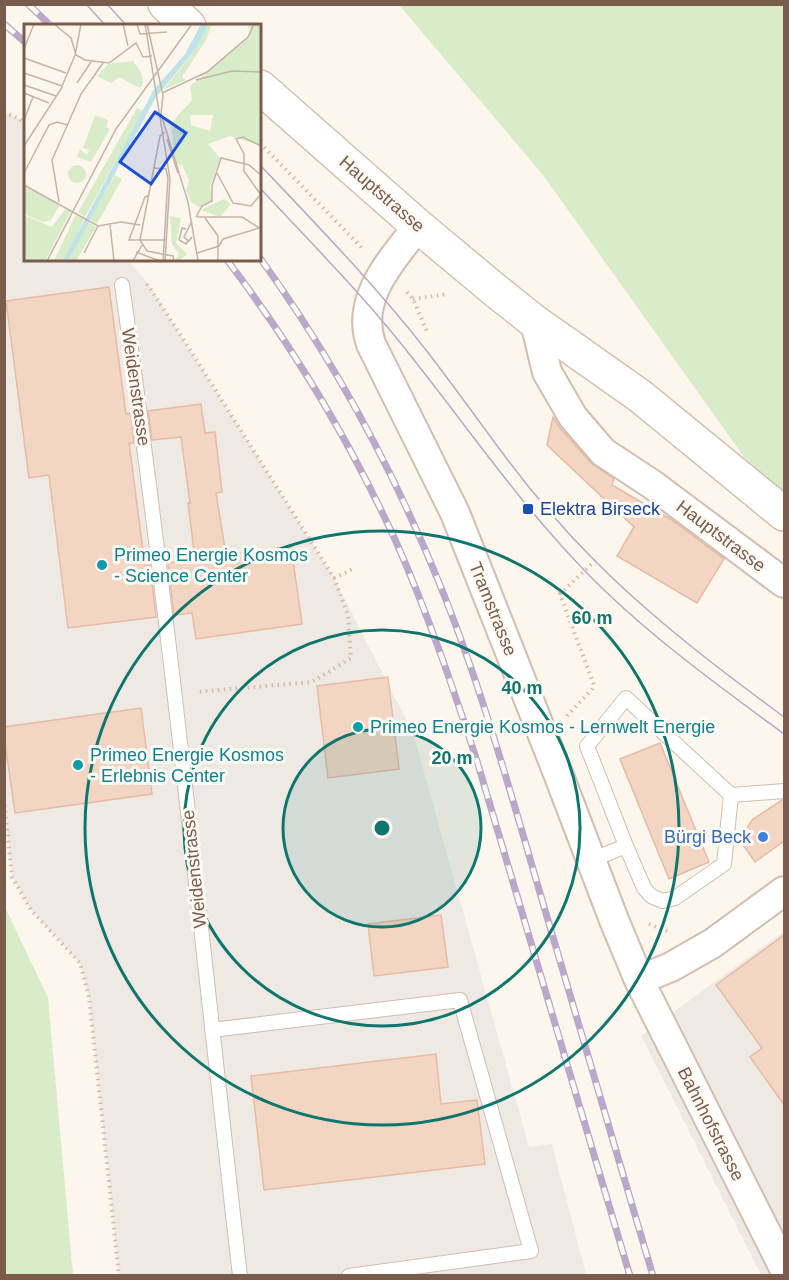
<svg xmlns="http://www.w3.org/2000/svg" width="789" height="1280" font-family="Helvetica,sans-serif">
<rect width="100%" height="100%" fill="#fdf6ec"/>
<path fill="#efe9e4" d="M4,112L20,119L25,126L26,260H128L152,289L178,331L334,578L413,733L529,1147L552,1144L586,1275H119L89,997L80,963L31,910L12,877L4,799Z
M784,931V1275H761L641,1036Z"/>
<path fill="#d8ecc9" d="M399,5H784V513L543,175Z
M4,905L48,998L73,1275H5Z"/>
<path fill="#f3d5c3" stroke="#e6bba3" stroke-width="1.5" d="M109,287L126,414L131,413L134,443H129L145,566L150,565L156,617L68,628L49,475L29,478L6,301Z
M201,404L205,433L215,432L222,492L216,493L226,555L291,546L302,624L196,639L192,613L174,615L168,563L195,559L188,503H190L181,437L152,440L148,411Z
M553,417L560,428L591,463L614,479L612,485L672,520L724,559L697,603L617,556L634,527L547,445Z
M388,677L399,769L328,778L317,686Z
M141,708L152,794L15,813L4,736V727Z
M660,743L709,862L669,879L620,759Z
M782,800H784V841L755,862L741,842L743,833L753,819Z
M441,915L448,967L374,976L368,924Z
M784,935V1105L750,1057L762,1048L716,985Z
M436,1054L441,1104L477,1100L485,1164L264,1190L251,1076Z"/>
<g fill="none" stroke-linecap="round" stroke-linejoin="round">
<g stroke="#d1beb0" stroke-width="16">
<path id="service" d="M122,285C169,614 202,945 240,1276
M626,846L644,888L651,896L663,901L675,898L724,864L731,795
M591,860L626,846L587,746L626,698L731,795L784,791
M212,1030L460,1000L531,1251L349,1276"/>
</g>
<g stroke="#d1beb0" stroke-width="32">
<path id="minor" d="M418,226C392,260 355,298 371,344L455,513L559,776L614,920L639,980L784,1268
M535,322L547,372L573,417L603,452L653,485L784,583
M639,980L671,967L713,943L784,891"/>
</g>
<g stroke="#d6c0b0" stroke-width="36">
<path id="secondary" d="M165,4L189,26
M260,87L418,226L496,291L535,322L640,396L784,514"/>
</g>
<path stroke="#d9b8a5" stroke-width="4" stroke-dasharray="1.5 4.5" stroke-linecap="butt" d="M470,4L471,6
M4,112L20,119L26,126
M260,143L363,249
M147,284L178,331L334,578L348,615L351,658L312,682L196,692
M407,292L413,299L427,331
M413,299L448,294
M334,578L353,569
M567,716L592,689L594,685L560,594L599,557
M4,799L12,877L31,910L80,963L89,997L119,1276
M649,924L670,932"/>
<use href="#service" stroke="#fff" stroke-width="14"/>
<use href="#minor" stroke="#fff" stroke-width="28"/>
<use href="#secondary" stroke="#fff" stroke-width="33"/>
<path stroke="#b9a8c9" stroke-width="1.5" d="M86,4L106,26
M107,4L127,26
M260,165C317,225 375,285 426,350C454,386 480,423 507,459C534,495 564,530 596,562C654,620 719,669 784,717
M260,188C312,244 367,299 414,360C471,432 521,505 585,571C645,633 715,683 784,734"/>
<g stroke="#b9a8c9" stroke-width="7">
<path id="rail" d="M28,4L51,26
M4,24L26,43
M260,258C333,359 393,469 440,585C483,691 513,801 545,910C581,1032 617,1154 653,1276
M227,260C294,348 351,443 397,544C428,614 453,688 477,761L630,1276"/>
</g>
<use href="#rail" stroke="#fffaf3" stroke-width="4.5" stroke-dasharray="14" stroke-linecap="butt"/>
</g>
<circle cx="382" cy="828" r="99" fill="#0f766e" fill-opacity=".12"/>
<g fill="none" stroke="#0f766e" stroke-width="3">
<circle cx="382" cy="828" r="99"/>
<circle cx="382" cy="828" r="198"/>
<circle cx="382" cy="828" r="297"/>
</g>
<rect fill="#1a4fb4" stroke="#fffaf3" stroke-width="2" x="522" y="503" width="12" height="12" rx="3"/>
<g fill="#0f9aa8" stroke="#fffaf3" stroke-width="2">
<circle cx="102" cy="565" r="6"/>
<circle cx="358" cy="727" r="6"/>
<circle cx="78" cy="765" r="6"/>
</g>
<circle fill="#3f7fe0" stroke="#fffaf3" stroke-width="2" cx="763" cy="837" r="6"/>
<g text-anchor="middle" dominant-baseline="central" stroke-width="6" stroke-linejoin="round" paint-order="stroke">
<g font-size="18" fill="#7a5c4d" stroke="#fffaf3">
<text transform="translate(382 194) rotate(41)">Hauptstrasse</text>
<text transform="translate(136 387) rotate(82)">Weidenstrasse</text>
<text transform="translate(721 536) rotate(37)">Hauptstrasse</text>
<text transform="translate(493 609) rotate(68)">Tramstrasse</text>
<text transform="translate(194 869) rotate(-96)">Weidenstrasse</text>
<text transform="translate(711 1124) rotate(63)">Bahnhofstrasse</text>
</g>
<g font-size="18" fill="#164399" stroke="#fffaf3" text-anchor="start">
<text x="540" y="509">Elektra Birseck</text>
</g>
<g font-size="18" fill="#0d838f" stroke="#fffaf3" text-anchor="start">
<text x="114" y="555">Primeo Energie Kosmos<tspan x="114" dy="21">- Science Center</tspan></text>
<text x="370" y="727">Primeo Energie Kosmos - Lernwelt Energie</text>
<text x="90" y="755">Primeo Energie Kosmos<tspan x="90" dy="21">- Erlebnis Center</tspan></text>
</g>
<g font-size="18" fill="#366cbe" stroke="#fffaf3" text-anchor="end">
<text x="751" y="837">Bürgi Beck</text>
</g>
</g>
<g transform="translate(24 24)">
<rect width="237" height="237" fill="#fdf6ec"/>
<path d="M184,0H188L182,16L158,53L162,56L140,65L174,22ZM222,0H237V122L206,112L184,120L196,134L186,163L188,176L176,184L167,178L162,166L165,157L159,142L151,139L147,99L168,76L166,62L223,15L226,6ZM166,91H189L186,107L167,101ZM109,37L117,48L119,59L116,64L95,53L87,59L73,52L84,40ZM113,84L119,87L61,193L54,188ZM71,91L84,96L82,103L86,105L67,138L53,133L56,125L63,131L65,126L59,124ZM44 150a9 9 0 1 1 18 0a9 9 0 1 1-18 0ZM91,151L98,155L73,200L66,195ZM0,162L36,181L27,196L19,198L0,190ZM200,175L207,180L196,193L177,186ZM42,184L47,187L21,237H0V191L28,203ZM52,190L60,195L51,215L39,237H30ZM146,192L157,194L152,219L163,230L155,237H151L155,230L148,220ZM64,198L72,203L52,237H44Z" fill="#d8ecc9" fill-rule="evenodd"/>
<path d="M177,0H184L174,22L132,73L44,237H39L129,67L161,30Z" fill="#bfe3e8"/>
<path fill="none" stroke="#c5b3a7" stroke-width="1.5" d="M30,0L47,14L52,31L61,36L85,39L112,19L119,33L128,32M99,0L104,22M113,0L116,10L143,8M121,0L146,155L141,237M123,0L139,71L137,90L164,178L174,237M0,25L10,0M0,34L42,49M0,49L38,62M172,56L208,47L237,48M53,59L67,38M0,61L32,72M0,69L25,79M138,69L183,48L224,13L230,0M0,96L9,73M143,115L154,149M0,122L37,65L51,31L57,0M237,122L219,113L212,115L220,130V147L237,171M129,144L142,145L144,154L139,237M0,149L25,101L33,98L44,101M193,149L209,179M0,161L74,202L97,198L116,201M125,171L121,173L105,216H143M35,178L28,136L57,70L79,39M209,179L227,182L237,170M172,193L178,182L188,177V162L197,134L225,141L237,151M173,193H218L237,205M181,194L194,212V237M168,197L160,213L165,217L168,213M86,201L90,237M162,205L158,204L155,216L162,220L164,217M116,216L136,112L141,108M116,216L123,227L149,232L150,237M112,228L136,237M60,229L74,202M173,229L195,222L199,215L235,204M23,237L92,105L168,0M109,237L118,221"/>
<path fill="#1d4ed8" fill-opacity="0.15" stroke="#1d4ed8" stroke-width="3" d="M131,88L162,109L127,160L96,138Z"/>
<rect width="237" height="237" fill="none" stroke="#7a5c4d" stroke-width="3"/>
</g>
<circle cx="382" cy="828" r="9" fill="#0f766e" stroke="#fffaf3" stroke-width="3"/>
<g font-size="18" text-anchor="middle" font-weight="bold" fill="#0f766e" stroke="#fffaf3" stroke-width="6" stroke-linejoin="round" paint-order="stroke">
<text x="592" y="624">60 m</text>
<text x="522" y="694">40 m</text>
<text x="452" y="764">20 m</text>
</g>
<rect width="789" height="1280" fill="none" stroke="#7a5c4d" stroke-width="12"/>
</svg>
